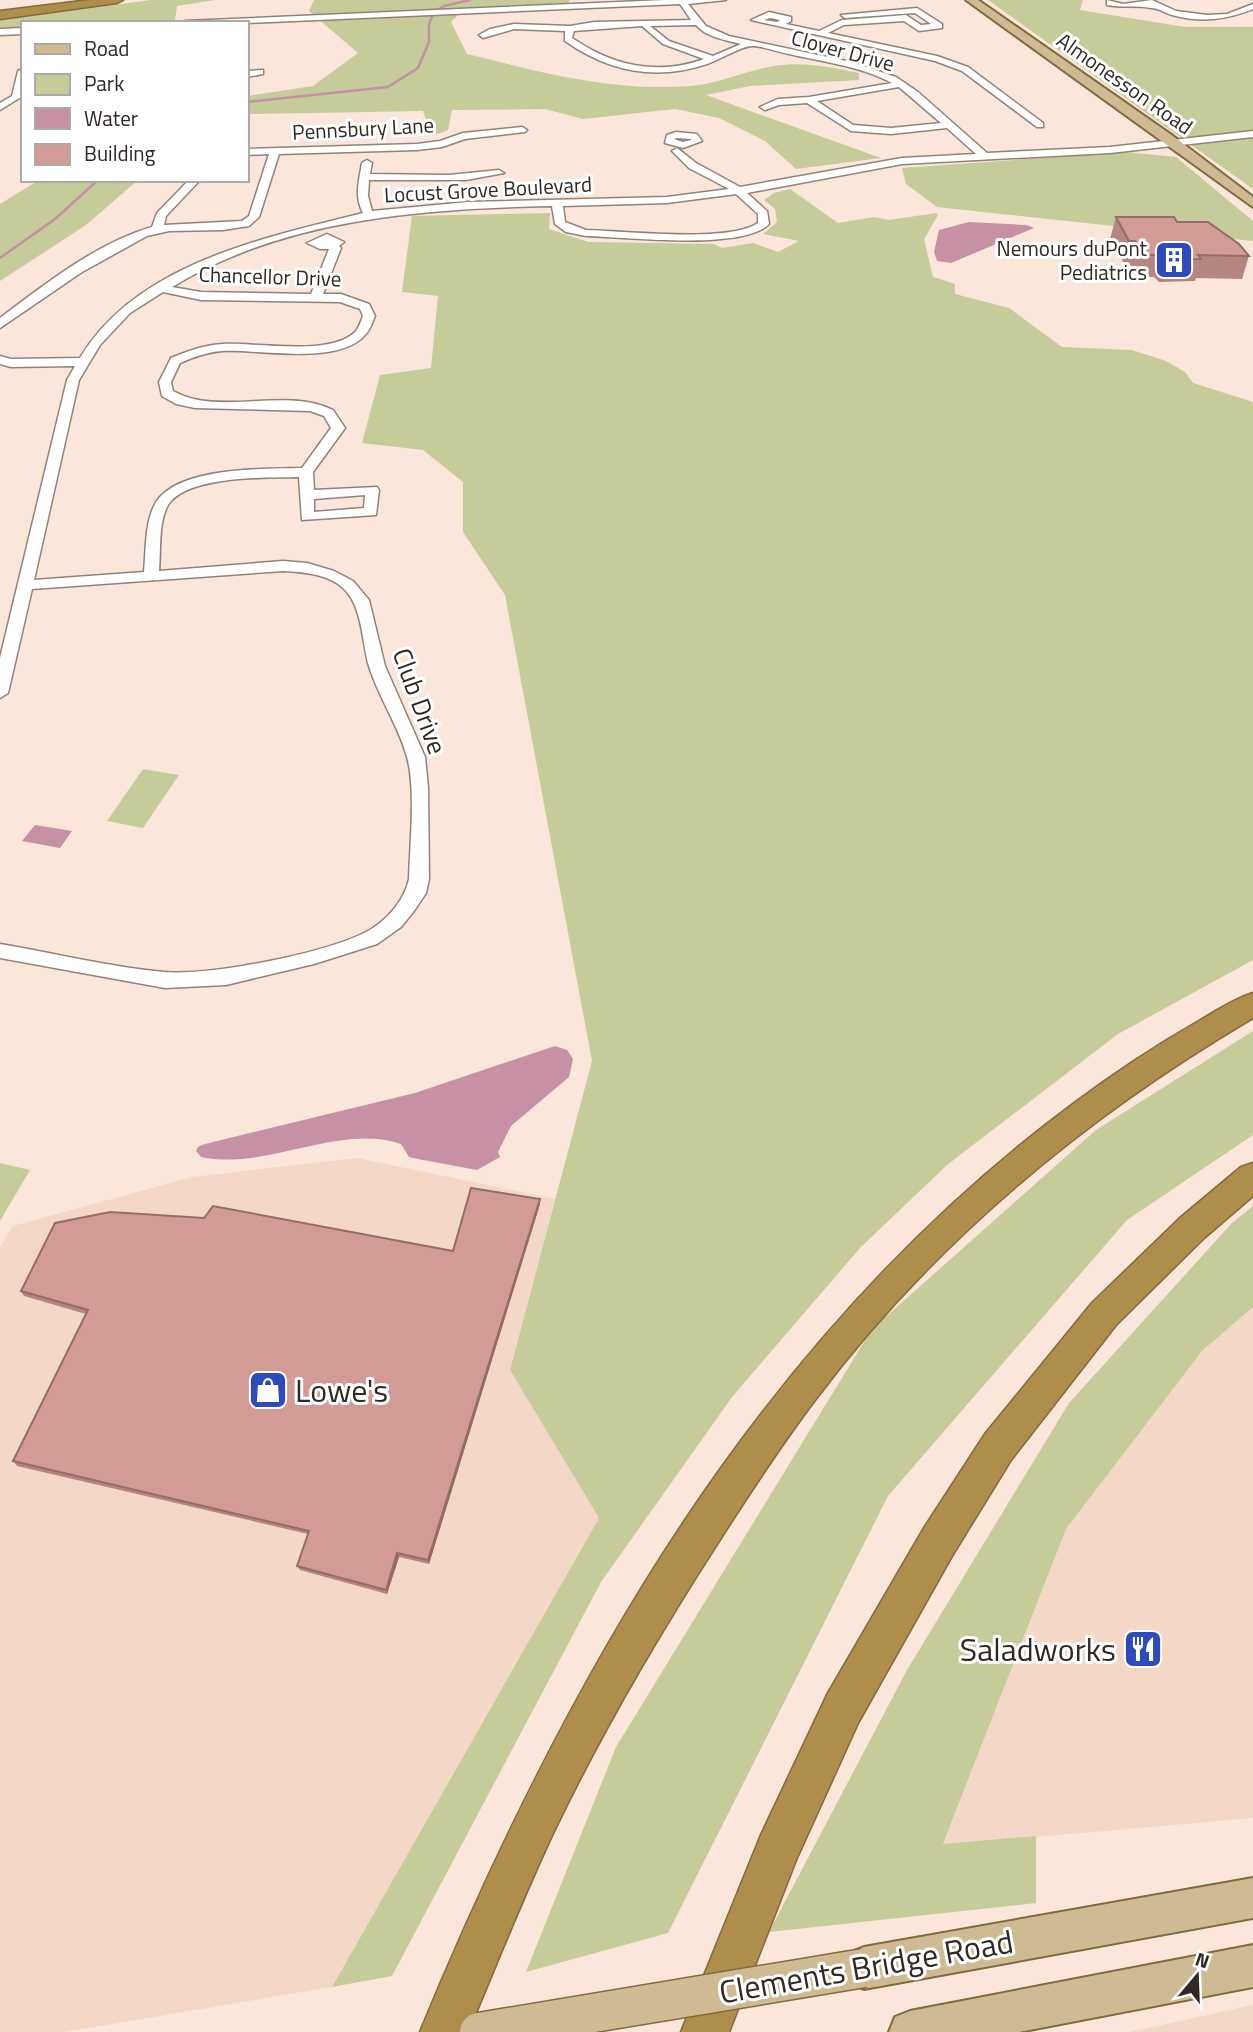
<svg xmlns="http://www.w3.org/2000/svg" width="1253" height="2032" font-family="'Titillium Web',sans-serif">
<rect width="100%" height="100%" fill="#fae6da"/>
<path fill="#f3d8c8" d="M357,1158L555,1199L510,1370L599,1518L332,1987L63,2032H0V1247L13,1226L192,1177Z
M1253,1307V1818L943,1845L1066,1529L1202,1351Z
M1253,2005V2032H1130Z"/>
<path fill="#c6cb9a" d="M151,0H215L177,6L175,20L23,23V29L0,30V20Z
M314,0H570L568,3L465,8L451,22L467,54C540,72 613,92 690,86C718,84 745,71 774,66C802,61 831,67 859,73V80L750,86L706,95L881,158L796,169L765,141L719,118L675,109L583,119L545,109L452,110L448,130L432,136L423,111L247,114V96L313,86L358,53L309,11Z
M988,0H1083L1080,10L1185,27H1253V189Z
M1125,152L1176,157L1253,221V241L937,207L906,184L902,168Z
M39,180H138L86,225L0,281V204Z
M790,189L838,223L874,217L889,220L936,213L938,215L924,239L933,277L955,284V294L1009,308L1062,347L1132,350L1166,361L1185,372L1193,383L1253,402V960L1118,1034L947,1165L860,1248L732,1397L601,1582L392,1976L332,1987L599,1518L510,1370L592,1061L505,595L463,532V482L423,450L362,443L380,375L431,368L438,296L402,292L412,216L550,213L549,229L588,242L714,244L722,248L753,243L778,252L799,241L763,234L777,222L775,209L764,200L774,193Z
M143,769L179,775L143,828L107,821Z
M1253,1031V1135L1127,1220L888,1496L668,1933L526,1972L616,1747L872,1329L1096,1130Z
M0,1163L30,1170L0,1221Z
M1253,1206V1307L1202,1351L1066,1529L943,1844L1036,1836V1903L769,1932L907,1670L1069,1403L1232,1223Z"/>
<path fill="#c691a4" d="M969,222L1026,225L1034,228L951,263L937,261L934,252L939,230Z
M35,825L72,831L60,848L22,841Z
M555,1046L567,1050L573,1059L569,1077L511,1126L498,1152L500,1157L477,1170L418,1159L409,1157L401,1144C340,1123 265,1171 201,1157L196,1151L198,1147L205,1144L415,1093Z"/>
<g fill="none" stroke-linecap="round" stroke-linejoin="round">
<path stroke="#c691a4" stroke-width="2.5" d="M247,102L388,87L418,68L429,42V24L434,12L444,6L470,0
M0,258L55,219L98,180"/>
<g stroke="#948277" stroke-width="3">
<path id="minor" d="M665,0H726L688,4L706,26L729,36L851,62L896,77L918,92L987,153L1110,147L1253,131V137L1110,153L902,164L747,193L767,211L769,224C743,251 626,237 586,236L566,232L555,224L552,206C423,209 285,218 172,287L201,292L311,294L329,249H320L307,243L327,234L344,242L339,246L341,248L323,294H341L369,304L375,316C372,323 370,330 365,335C337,366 260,349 222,351C207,352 194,357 180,363L171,382L173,391C219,417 285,386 333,410L345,428L313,472L314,490L377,487L379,490L376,515L302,520L299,477C267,478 187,475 168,505C158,523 161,551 159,571L283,561L307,563L334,571L353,581L369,600L385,666L425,757L428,788L429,879L426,893L414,911L401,927L377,944L314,964L226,985L165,988L0,958V944C54,953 109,967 164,972C210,976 320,954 362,934C384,924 404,902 409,879C410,844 416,789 407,757C398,724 377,695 368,663C362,640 362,605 343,588C328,574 303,572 283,571L32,589L8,693L0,698V658L67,380L75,366L11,367L0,364V356L11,359L80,358C136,264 263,238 363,213C354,196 359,181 362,163L367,160L372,163L370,174L449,175L499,170L504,173L466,180H369L368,196L372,211L468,202L667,197L729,189L689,168L672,151L677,148L696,163L740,187L902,158L976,154L947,128L891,134L851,131L807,103L779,105L765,110L760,107L778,99L809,97L892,83C861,66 823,62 789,54C777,52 764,46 752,46C742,46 719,60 707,64C656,81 609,72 565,41V31L514,29L483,38L479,35L490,29L514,24L570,26L594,22L691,20L680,4L247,23L185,21ZM696,25C706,37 725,40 741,44L713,56L669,41L650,26ZM642,26L663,44L704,59C657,76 613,66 572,38L574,31ZM899,87L941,123L891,128L853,125L817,101ZM736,194L758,214V223C730,243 625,231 586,230L565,222L563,206L667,203ZM163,292L201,300L340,302L360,309L363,316C361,321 359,327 356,331C332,357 256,342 223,344C204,345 188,351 171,358L159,382L162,396L176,404L195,408L310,411L324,416L331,428L302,468C263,469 170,466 153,508C145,527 146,551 144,572L34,580L79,380L100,345L130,313ZM365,495L364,508L314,512V499Z
M1107,0L1123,4L1152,0L1176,11L1207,15L1227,14L1253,4V9C1226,20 1201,23 1172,15C1165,13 1158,8 1151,8C1136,5 1122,8 1107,5Z
M917,8L942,24V28L919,31L904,21L844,25L828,33L937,56L968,67L1043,123V127H1037L962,71L935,61L751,20L769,12L791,17V21L786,24L819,31L842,20L906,15L921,25L931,24L915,13L845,18L841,15ZM770,18L780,20L777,22L764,20Z
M23,28V34L0,35V29Z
M23,68L21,97L0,110V103L12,96L18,71Z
M263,70V74L247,77V71Z
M522,127L527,130L525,132L465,139L442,147L417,150L279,154L259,217L249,226L223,230L169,231L147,236L82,272L0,328V318C45,284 97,243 152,227L157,213L189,180H200L166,216L164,225L242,221L249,216L269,154L247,155V149L417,144L440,141L463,133Z
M676,132L697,134L702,141L683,148L665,143L667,135ZM677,138L691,139V140L683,142L674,139Z"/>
</g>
<g stroke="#826a3d" stroke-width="4">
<path id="major" d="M966,0H978L1173,136L1253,197V207Z
M1253,1878V1918L864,1989L849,1983L843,1968L849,1953L864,1947Z
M1253,1945V1987L1019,2032H889L895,2017L910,2011Z"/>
</g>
<g stroke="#826a3d" stroke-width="3">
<path id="highway" d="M90,0H123L117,3L0,19V11Z
M1253,993V1018C1085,1117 933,1243 815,1400C778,1449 745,1500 712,1552C655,1641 602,1732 556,1827C524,1894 497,1963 468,2032H420C567,1676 759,1337 1073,1104C1113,1074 1155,1046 1199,1021C1216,1011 1234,999 1253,993Z
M1253,1163V1196L1204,1238L1116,1325L1011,1460L952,1556L858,1723L796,1860L729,2032H681L761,1835L828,1693L924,1528L985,1434L1092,1303L1180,1218L1241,1167Z"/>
</g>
<use href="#minor" fill="#fff" fill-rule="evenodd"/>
<use href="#major" fill="#cfbb93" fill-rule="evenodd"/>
<use href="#highway" fill="#af8e4b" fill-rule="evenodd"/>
<g stroke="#826a3d" stroke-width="41" stroke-linecap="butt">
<path id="major-bridge" d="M479,2032L864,1968"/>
</g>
<use href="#major-bridge" stroke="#cfbb93" stroke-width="38"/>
</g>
<path fill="#b58581" d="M1116,217L1177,222L1249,256L1242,279L1196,278L1195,281L1159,282L1154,277H1139L1129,263H1124L1110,239Z
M540,1199V1204L429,1564L399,1557L387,1594L300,1570L297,1566L308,1534L17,1466L13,1461L86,1314L24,1296L21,1291L453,1251Z"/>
<path fill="#946c69" d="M540,1199V1204L429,1564L428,1560Z
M397,1553L399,1557L387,1594L386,1590Z"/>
<path fill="#d39b96" stroke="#946c69" stroke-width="2" d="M1116,217H1174L1177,222H1208L1239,244L1249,256L1198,255L1201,259L1165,260L1160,255H1145L1135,241H1129Z
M471,1188L540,1199L428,1560L397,1553L386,1590L297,1566L309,1531L13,1461L88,1310L21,1291L55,1223L110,1212L204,1218L213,1206L453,1251Z"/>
<defs>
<g id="building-square" transform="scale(2.0125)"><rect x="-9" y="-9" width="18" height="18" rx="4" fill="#2d4bbb" stroke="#fff"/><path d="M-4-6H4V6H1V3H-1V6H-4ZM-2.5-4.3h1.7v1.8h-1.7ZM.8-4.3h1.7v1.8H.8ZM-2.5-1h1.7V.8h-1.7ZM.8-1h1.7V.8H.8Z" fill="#fff"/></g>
<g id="shop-square" transform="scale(2.0125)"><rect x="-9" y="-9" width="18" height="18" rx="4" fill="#2d4bbb" stroke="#fff"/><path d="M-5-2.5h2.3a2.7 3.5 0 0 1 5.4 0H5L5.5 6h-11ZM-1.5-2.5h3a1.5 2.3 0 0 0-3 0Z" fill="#fff"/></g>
<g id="restaurant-square" transform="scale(2.0125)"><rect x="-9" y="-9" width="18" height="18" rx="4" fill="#2d4bbb" stroke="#fff"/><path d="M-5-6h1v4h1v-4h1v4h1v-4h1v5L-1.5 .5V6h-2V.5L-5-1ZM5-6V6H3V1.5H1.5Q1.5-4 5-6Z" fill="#fff"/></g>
</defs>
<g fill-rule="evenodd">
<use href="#building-square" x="1174" y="260"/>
<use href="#shop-square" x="268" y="1390"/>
<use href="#restaurant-square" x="1143" y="1649"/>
</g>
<g text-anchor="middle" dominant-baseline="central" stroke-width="6" stroke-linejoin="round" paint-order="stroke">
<g font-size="21" fill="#2f2823" stroke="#fff">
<text transform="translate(843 50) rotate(15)">Clover Drive</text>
<text transform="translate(1125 83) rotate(35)">Almonesson Road</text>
<text transform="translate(363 128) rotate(-3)">Pennsbury Lane</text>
<text transform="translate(488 189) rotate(-3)">Locust Grove Boulevard</text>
<text transform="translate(270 276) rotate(2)">Chancellor Drive</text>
</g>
<g font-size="21" fill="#2f2823" stroke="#fff" text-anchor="end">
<text x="1147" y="248">Nemours duPont<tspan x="1147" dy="24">Pediatrics</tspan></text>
</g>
<g font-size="26" fill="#2f2823" stroke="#fff">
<text transform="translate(420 701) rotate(70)">Club Drive</text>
</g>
<g font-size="32" fill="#2f2823" stroke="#fff" text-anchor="start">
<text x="295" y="1390">Lowe's</text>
<text x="1116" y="1649" text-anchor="end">Saladworks</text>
</g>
<g font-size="32" fill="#2f2823" stroke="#fff">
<text transform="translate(866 1966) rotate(-10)">Clements Bridge Road</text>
</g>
</g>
<rect x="21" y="21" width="228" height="161" fill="#ffffff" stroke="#aca9a7" stroke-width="2"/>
<rect x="35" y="44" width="35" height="10" fill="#cfbb93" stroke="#aca9a7" stroke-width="2"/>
<text x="84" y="56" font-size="21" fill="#2f2823">Road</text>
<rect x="35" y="74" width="35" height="21" fill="#c6cb9a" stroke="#aca9a7" stroke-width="2"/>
<text x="84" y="91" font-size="21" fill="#2f2823">Park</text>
<rect x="35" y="108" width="35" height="21" fill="#c691a4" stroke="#aca9a7" stroke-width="2"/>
<text x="84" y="126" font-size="21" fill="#2f2823">Water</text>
<rect x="35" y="144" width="35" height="21" fill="#d39b96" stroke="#aca9a7" stroke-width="2"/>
<text x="84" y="161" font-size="21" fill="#2f2823">Building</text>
<g transform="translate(1197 1976) rotate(19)" stroke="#ffffff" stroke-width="5" paint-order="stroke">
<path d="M0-5L12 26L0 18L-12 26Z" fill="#2f2823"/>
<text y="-10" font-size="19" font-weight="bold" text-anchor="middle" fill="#2f2823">N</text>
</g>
</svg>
